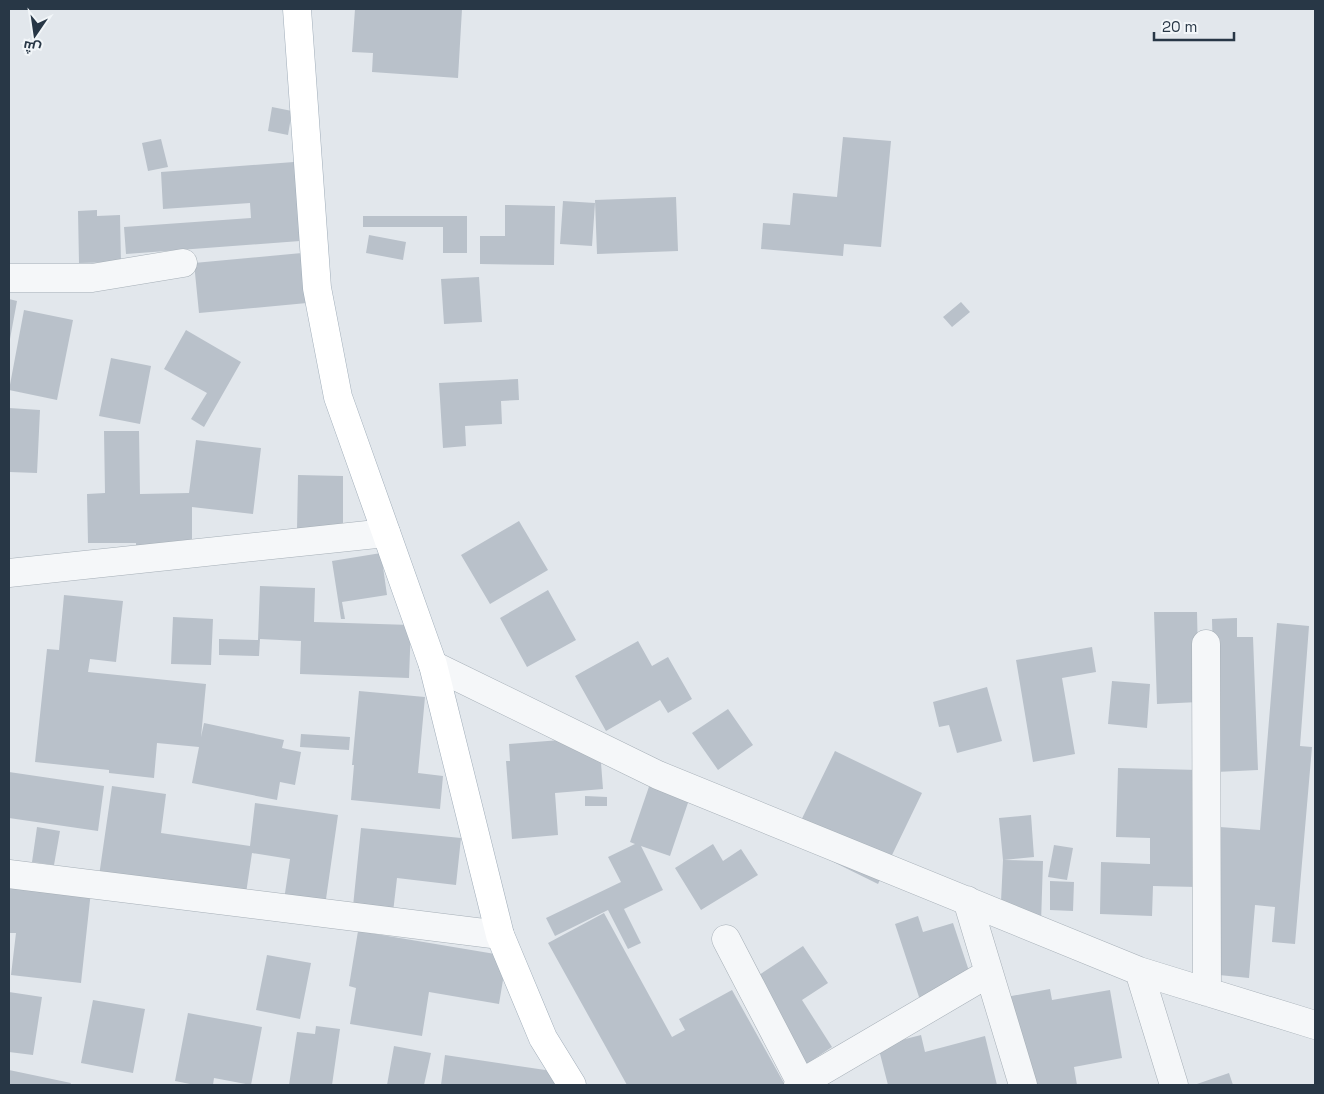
<svg xmlns="http://www.w3.org/2000/svg" width="1324" height="1094" font-family="'Space Grotesk',Cairo,sans-serif">
<rect width="100%" height="100%" fill="#e2e7ec"/>
<path fill="#b9c1ca" d="M355,9H462L458,78L372,72L373,53L352,52Z
M272,107L292,111L288,135L268,131Z
M843,137L891,141L881,247L844,244L843,256L761,249L763,223L790,225L793,193L837,197Z
M161,139L168,167L148,171L142,143Z
M294,162L300,241L126,254L124,227L251,218L250,203L163,209L161,172Z
M676,197L678,251L597,254L595,200Z
M563,201L595,203L592,246L560,244Z
M505,205L555,206L554,265L480,264V236H505Z
M97,210V216L120,215L121,262L79,263L78,211Z
M363,216H467V253H443V227H363Z
M369,235L406,242L403,260L366,253Z
M302,253L307,303L199,313L194,263Z
M479,277L482,322L444,324L441,279Z
M9,299L17,301L10,339H9Z
M961,302L970,312L952,327L943,317Z
M24,310L73,320L57,400L9,390Z
M186,330L241,362L204,427L191,419L207,393L164,369Z
M111,358L151,366L140,424L99,416Z
M518,379L519,400L501,401L502,424L465,426L466,446L443,448L439,383Z
M9,408L40,410L37,473L9,472Z
M104,431H139L140,494L189,493L196,440L261,448L253,514L192,507V547L136,548V543H88L87,494L105,493Z
M298,475L343,476V530H297Z
M519,521L548,570L490,604L461,555Z
M381,553L387,595L342,602L345,619H341L332,561Z
M260,586L315,588L314,622L411,625L409,678L300,674L301,641L260,639L259,656L219,655V639L258,640Z
M548,590L576,640L527,667L500,618Z
M64,595L123,601L116,662L90,659L88,672L206,684L201,737L204,723L284,740L282,748L301,752L295,785L280,782L277,800L192,783L199,747L157,743L154,778L109,773V770L35,762L47,649L59,650Z
M1154,612H1197L1199,702L1157,704Z
M173,617L213,619L211,665L171,664Z
M1237,618V637H1253L1258,770L1216,772L1212,619Z
M1277,623L1309,626L1300,746L1312,747L1295,944L1272,942L1275,907L1255,905L1249,978L1209,974L1220,827L1260,830Z
M638,641L652,666L668,657L692,699L668,713L660,700L606,731L575,676Z
M1092,647L1096,672L1062,678L1075,754L1033,762L1016,660Z
M1112,681L1150,684L1147,728L1108,724Z
M987,687L1002,741L957,753L949,725L939,727L933,702Z
M359,691L425,697L418,773L443,776L440,809L351,800L354,765H352Z
M728,709L753,745L718,770L692,733Z
M301,734L350,737L349,750L300,747Z
M599,737L603,789L555,793L558,835L512,839L506,761H510L509,744Z
M835,751L922,793L878,884L791,841Z
M1118,768L1199,770L1197,887L1153,886L1152,916L1100,914L1101,862L1150,864V838L1116,837Z
M9,772L104,786L98,831L9,818Z
M654,772L694,785L670,856L641,846L663,890L624,909L641,943L628,949L608,910L555,936L546,918L621,882L608,857L635,844L630,842Z
M112,786L166,794L161,833L250,846L255,803L338,815L325,906L284,900L290,859L252,853L245,900L99,876Z
M585,796L607,797V806H585Z
M1031,815L1034,857L1004,860L1043,861L1041,923L1000,922L1003,860L999,818Z
M37,827L60,831L54,865L32,862Z
M361,828L461,838L456,885L397,878L392,921L352,916Z
M713,844L723,861L741,849L758,875L701,910L675,868Z
M1054,845L1073,848L1067,880L1048,877Z
M1050,881L1074,882L1073,911L1050,910Z
M9,882L91,891L81,983L11,975L16,933H9Z
M604,913L672,1037L685,1030L679,1019L732,990L785,1085H627L548,943Z
M918,916L923,932L953,923L973,983L920,1000L895,924Z
M358,931L507,956L499,1004L429,992L422,1036L350,1024L356,988L349,986Z
M803,946L828,983L802,1000L832,1047L799,1069L744,985Z
M267,955L311,963L300,1019L256,1010Z
M1050,989L1052,1000L1110,990L1122,1058L1074,1067L1077,1085H1022L1006,997Z
M9,992L42,997L33,1055L9,1052Z
M93,1000L145,1009L133,1073L81,1063Z
M188,1013L262,1027L251,1085L214,1078L213,1085H195L175,1081Z
M316,1026L340,1029L332,1085H289L297,1032L315,1034Z
M921,1035L925,1052L985,1036L997,1085H888L878,1046Z
M394,1046L431,1053L424,1085H387Z
M445,1055L559,1072L557,1085H441Z
M9,1070L71,1083L70,1085H9Z
M1229,1073L1233,1085H1194Z"/>
<g fill="none" stroke-linecap="round" stroke-linejoin="round">
<g stroke="#a6afb7" stroke-width="29">
<path id="minor" d="M9,278H92L183,263
M9,573L386,533
M1206,644L1207,992
M433,665L658,775L1139,971L1315,1025
M9,874L500,935
M967,900L1023,1085
M726,939L802,1085
M1139,971L1174,1085
M798,1085L989,973"/>
</g>
<g stroke="#a0adb9" stroke-width="29">
<path id="major" d="M297,9L317,288L338,397L433,665L500,935L543,1038L572,1085"/>
</g>
<use href="#minor" stroke="#f5f7f9" stroke-width="28"/>
<use href="#major" stroke="#fff" stroke-width="28"/>
</g>
<rect width="1324" height="1094" fill="none" stroke="#283746" stroke-width="20"/>
<g transform="translate(35 35) rotate(193)" stroke="#f2f6f9" stroke-width="4" paint-order="stroke">
<path d="M0-4L9 19L0 12L-9 19Z" fill="#283746"/>
<text y="-8" font-size="14" font-weight="bold" text-anchor="middle" fill="#283746">ش</text>
</g>
<path d="M1154 32v8h80v-8" fill="none" stroke="#283746" stroke-width="2.5"/>
<text x="1162" y="32" font-size="15" fill="#283746" stroke="#f2f6f9" stroke-width="4" paint-order="stroke">20 m</text>
</svg>
